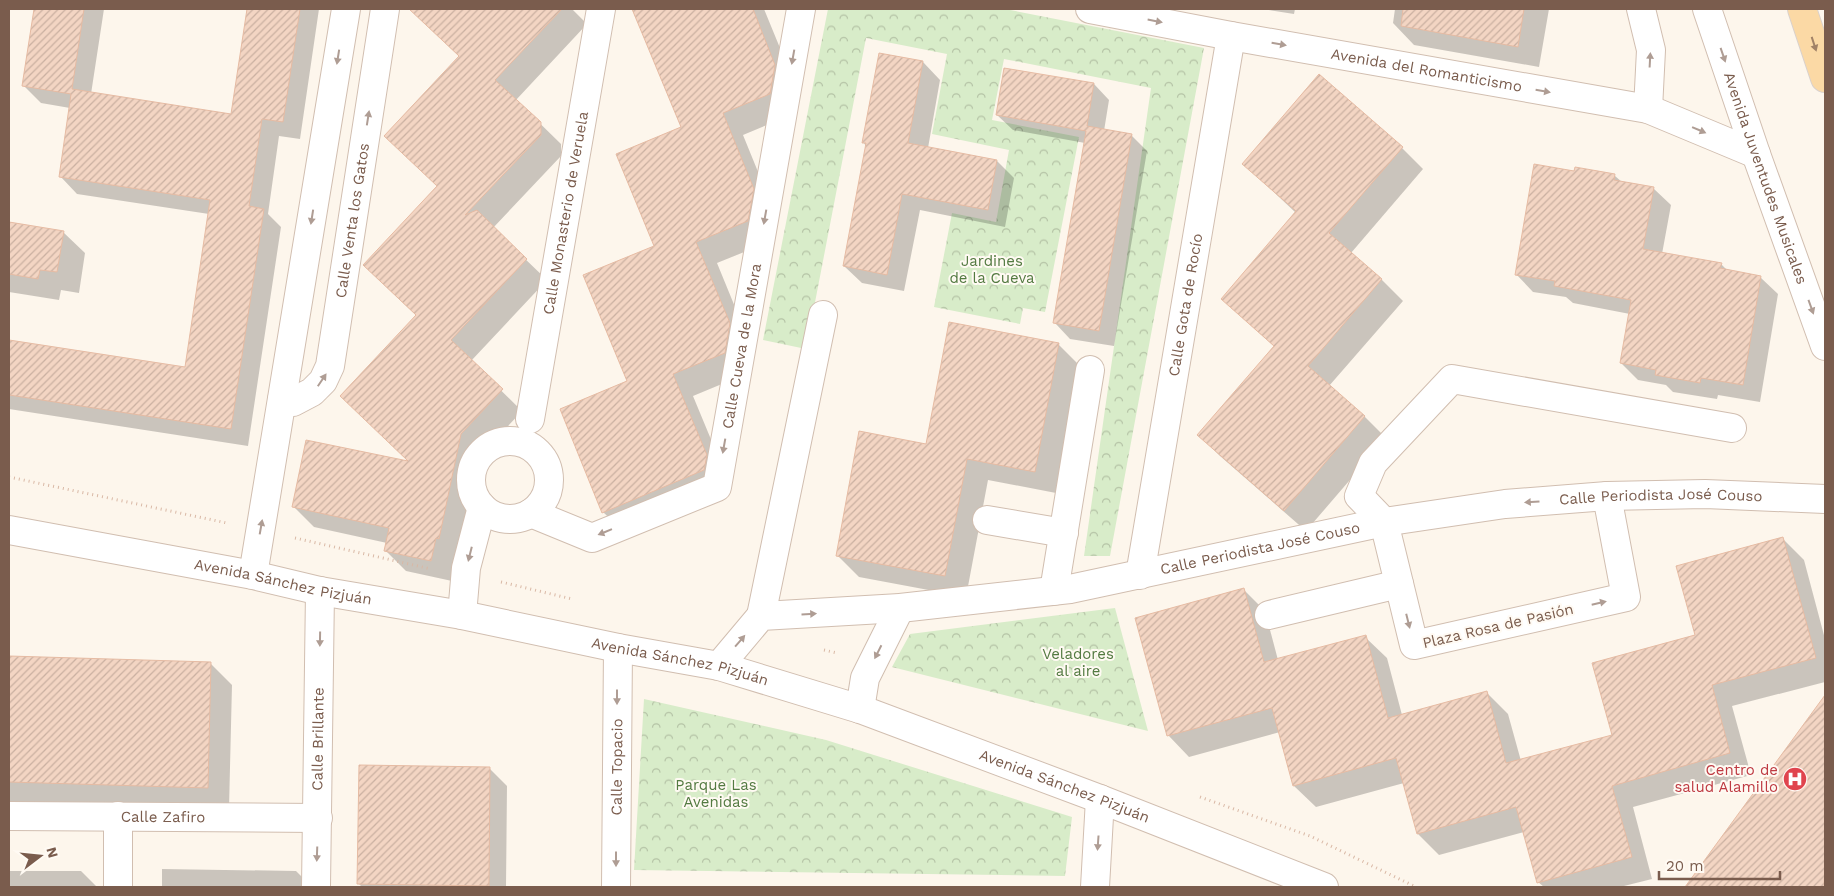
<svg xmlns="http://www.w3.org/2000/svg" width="1834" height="896" font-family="'Work Sans',sans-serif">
<defs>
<pattern id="park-crowns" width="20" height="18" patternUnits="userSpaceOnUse" patternTransform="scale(1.25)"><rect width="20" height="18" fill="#d8ecc9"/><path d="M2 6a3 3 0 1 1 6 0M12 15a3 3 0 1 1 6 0" fill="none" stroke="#b4c2a5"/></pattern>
<pattern id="building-hatch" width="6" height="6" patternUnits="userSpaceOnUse" patternTransform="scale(1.25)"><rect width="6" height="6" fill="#f3d5c3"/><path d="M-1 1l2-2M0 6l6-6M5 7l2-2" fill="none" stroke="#cab0a1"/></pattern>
</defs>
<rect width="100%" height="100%" fill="#fdf6ec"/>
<path fill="url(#park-crowns)" d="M828,9H1005L1204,48L1110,556H1084L1151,88L1004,59L992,120L1079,137L1045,312L1023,308L1020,324L934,307L952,213L996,222L1009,150L932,134L947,54L866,38L806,349L763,340Z
M1115,608L1148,731L892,667L910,634Z
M644,699L826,740L1072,817L1065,876L634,870Z"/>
<path fill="#0003" d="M35,9H104L91,94L232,115L248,9H319L300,139L279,136L268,214L281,227L248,446L9,409V341L186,368L209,214L77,194L60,176L70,108L41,103L24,86Z
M410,9H572L587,24L516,100L561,144V156L493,228L547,280L471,361L522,411L481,455L459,559L452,581L406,571L385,550L387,543L314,527L293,506L411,463L417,316L364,265L438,187L460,57Z
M652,9H764L796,87L791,115L743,135L774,211L769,242L717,263L751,346L746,374L693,396L727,478L625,533L603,512L655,247L683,128L636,15Z
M1262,9H1295L1294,14Z
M1395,9H1549L1539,67L1414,45L1393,23Z
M880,54L923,62L940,80L928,148L997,161L1014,178L1005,227L920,210L904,291L862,283L844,266L866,146L863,142Z
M1094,84L1109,100L1104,131L1131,135L1147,151L1114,346L1070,339L1055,323L1085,143L1013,130L997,115Z
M1402,148L1423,169L1351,253L1382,280L1403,301L1329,386L1364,416L1386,438L1306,531L1220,456L1199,435L1275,347L1222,299L1296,213L1244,164Z
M1575,169L1615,176L1622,182L1653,188L1671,205L1662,254L1721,264L1728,271L1760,277L1778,294L1760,402L1718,395L1717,399L1673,392L1666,385L1638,380L1621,363L1630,314L1573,303L1566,297L1533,292L1516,274Z
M9,224L63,232L85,253L79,293L61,290L59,300L9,292Z
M1058,344L1080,366L1056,493L988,480L966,597L859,577L837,555L927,445Z
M1782,538L1804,560L1825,639V682L1732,706L1751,775L1633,807L1652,879L1620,887H1544L1538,882L1524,832L1439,855L1418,834L1404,783L1316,807L1294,786L1280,732L1189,757L1168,735L1244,590L1265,611L1278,660L1365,637L1387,658L1402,715L1487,693L1508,714L1521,761L1613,736L1696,636Z
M9,658L211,664L232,685L229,809L9,803Z
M1825,697V887H1687Z
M490,769L507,786L506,887H362L359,884Z
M162,869L296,871L312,887H162Z
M9,871H81L97,887H9Z"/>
<path fill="url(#building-hatch)" stroke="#e6bba3" d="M34,9H84L72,89L231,114L247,9H300L283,122L262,119L249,206L264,209L231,429L9,395V340L185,367L210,200L59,177L71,94L22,86Z
M409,9H562L495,80L541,122V135L465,215L477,210L527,259L451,340L503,389L461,434L439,539L436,538L431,561L384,551L389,528L292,507L306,440L408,461L340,396L416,315L363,265L437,186L384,136L459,56Z
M632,9H753L775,65L770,94L723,113L754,189L748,221L696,242L730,323L725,353L673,374L707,455L704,470L602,513L560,409L627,381L583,275L654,246L616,154L681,127Z
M1403,9H1524L1518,47L1401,26Z
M879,53L923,61L908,143L997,160L988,210L902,194L887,275L843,266L866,143H862Z
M1004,68L1094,83L1087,126L1132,134L1099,331L1053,323L1086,131L996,115Z
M1319,74L1403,147L1329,233L1382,279L1308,366L1365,416L1284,511L1197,435L1274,346L1221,299L1296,211L1242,164Z
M1534,164L1574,171L1575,167L1615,174L1614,180L1654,187L1643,249L1722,263L1720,268L1761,276L1743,385L1701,378L1700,383L1655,375L1656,370L1620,363L1631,300L1554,286L1555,281L1515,275Z
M9,222L64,231L57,272L40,270L38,279L9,274Z
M949,322L1059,343L1035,472L967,459L945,576L836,556L859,431L926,444Z
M1783,537L1816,658L1712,685L1730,753L1612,786L1632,857L1537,883L1516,807L1417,834L1396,758L1293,786L1272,708L1167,736L1135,618L1244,588L1264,662L1366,635L1388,718L1487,691L1506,763L1612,735L1592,663L1695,635L1676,566Z
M9,656L211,662L208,788L9,782Z
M1825,695V864L1824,887H1685Z
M359,765L490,767L489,886L357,884Z"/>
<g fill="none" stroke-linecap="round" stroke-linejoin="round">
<g stroke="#d1beb0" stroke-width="30">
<g id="minor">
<path id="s1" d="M1090,9L1231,36L1648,109L1756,154"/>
<path d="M1641,9L1651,50L1648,109"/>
<path id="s2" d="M1707,9L1756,154L1825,346"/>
<path id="s3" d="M282,400L293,402L312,392L323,381L330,366L385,9"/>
<path id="s4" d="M530,419L601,9"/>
<circle cx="510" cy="480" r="39"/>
<path d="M1607,496L1626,597L1414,645L1384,522L1359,496L1373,463L1452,379L1732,428"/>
<path id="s5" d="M531,513L592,538L717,487L801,9"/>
<path d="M987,520L1064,533"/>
<path id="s6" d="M9,530L253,575L320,591L462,615L618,648L719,666L860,709L1100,799L1324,887"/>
<path d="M253,575L346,9"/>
<path id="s7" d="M1140,575L1231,36"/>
<path d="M1054,591L1090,370"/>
<path d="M462,615L466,568L482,507"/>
<path d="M1269,615L1399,584"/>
<path d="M761,616L823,315"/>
<path id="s8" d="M719,666L761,616L900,608L1070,589L1384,522L1505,504L1607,496L1705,494L1825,499"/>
<path d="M860,709L865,678L900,608"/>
<path id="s9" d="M9,816L318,818"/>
<path d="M118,887V816"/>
<path id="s10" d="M316,887L320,591"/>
<path id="s11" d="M616,887L618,648"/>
<path d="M1095,887L1100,799"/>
</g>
</g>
<g stroke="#dad1cd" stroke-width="30">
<path id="major" d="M1802,9L1825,78"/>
</g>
<path stroke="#d9b8a5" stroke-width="3" stroke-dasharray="1 4" stroke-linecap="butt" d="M9,477L227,523
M295,538L431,569
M501,582L572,599
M824,650L837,653
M1200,797L1310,836L1416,887"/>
<use href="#minor" stroke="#fff" stroke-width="28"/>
<use href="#major" stroke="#fbd9a5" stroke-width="28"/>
</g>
<defs><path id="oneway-solid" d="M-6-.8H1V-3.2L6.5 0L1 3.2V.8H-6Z" transform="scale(1.25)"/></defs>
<g fill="#af9d94">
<use href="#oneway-solid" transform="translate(1155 21) rotate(11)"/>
<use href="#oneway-solid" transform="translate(1279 44) rotate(10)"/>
<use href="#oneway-solid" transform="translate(1723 55) rotate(71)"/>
<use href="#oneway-solid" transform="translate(338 57) rotate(99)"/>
<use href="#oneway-solid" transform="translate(793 57) rotate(100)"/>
<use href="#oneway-solid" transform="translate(1650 60) rotate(-87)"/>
<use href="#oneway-solid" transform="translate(1543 91) rotate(10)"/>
<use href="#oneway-solid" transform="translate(368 118) rotate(-81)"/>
<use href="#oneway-solid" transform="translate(1699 130) rotate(23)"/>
<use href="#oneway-solid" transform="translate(312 217) rotate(99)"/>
<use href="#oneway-solid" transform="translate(765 217) rotate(100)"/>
<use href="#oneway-solid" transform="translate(1811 307) rotate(70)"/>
<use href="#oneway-solid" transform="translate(322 380) rotate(-56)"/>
<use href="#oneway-solid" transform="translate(724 446) rotate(100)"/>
<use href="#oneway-solid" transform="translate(1532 502) rotate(176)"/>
<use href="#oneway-solid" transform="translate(261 527) rotate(-80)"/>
<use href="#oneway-solid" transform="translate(605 532) rotate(158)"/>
<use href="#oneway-solid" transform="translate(470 554) rotate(104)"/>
<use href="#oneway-solid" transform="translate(1599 603) rotate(-13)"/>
<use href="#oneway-solid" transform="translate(809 614) rotate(-3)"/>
<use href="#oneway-solid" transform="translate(1408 621) rotate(76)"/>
<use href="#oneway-solid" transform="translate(320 639) rotate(91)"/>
<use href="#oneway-solid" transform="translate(740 641) rotate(-49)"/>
<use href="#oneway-solid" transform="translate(878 652) rotate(117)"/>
<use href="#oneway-solid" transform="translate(617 697) rotate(90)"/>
<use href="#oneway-solid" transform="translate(1098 843) rotate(94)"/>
<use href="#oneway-solid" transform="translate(317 854) rotate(92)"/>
<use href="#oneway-solid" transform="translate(616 859) rotate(90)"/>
</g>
<use fill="#a18267" href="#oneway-solid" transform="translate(1814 44) rotate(72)"/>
<defs>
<g id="hospital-disc" transform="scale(1.25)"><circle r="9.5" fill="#e0444e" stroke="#fffaf3"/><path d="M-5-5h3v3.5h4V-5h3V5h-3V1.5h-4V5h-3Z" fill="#fff"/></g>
</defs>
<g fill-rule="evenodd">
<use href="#hospital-disc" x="1795" y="779"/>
</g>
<g text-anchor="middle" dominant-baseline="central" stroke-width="4" stroke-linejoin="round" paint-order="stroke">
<g font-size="15" fill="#7a5c4d" stroke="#fffaf3">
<text stroke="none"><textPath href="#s1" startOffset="342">Avenida del Romanticismo</textPath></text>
<text stroke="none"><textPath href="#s2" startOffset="179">Avenida Juventudes Musicales</textPath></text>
<text stroke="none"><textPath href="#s4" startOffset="209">Calle Monasterio de Veruela</textPath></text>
<text stroke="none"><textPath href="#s3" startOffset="212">Calle Venta los Gatos</textPath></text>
<text stroke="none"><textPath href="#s7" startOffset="274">Calle Gota de Rocío</textPath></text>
<text stroke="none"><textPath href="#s5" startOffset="344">Calle Cueva de la Mora</textPath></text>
<text stroke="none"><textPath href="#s8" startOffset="975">Calle Periodista José Couso</textPath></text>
<text stroke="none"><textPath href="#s8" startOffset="570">Calle Periodista José Couso</textPath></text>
<text stroke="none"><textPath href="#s6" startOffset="279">Avenida Sánchez Pizjuán</textPath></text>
<text transform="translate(1498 626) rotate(-13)">Plaza Rosa de Pasión</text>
<text stroke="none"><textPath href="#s6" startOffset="684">Avenida Sánchez Pizjuán</textPath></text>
<text stroke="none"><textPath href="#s10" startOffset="148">Calle Brillante</textPath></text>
<text stroke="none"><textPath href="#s11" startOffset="120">Calle Topacio</textPath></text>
<text stroke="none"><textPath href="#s6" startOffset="1089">Avenida Sánchez Pizjuán</textPath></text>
<text stroke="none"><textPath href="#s9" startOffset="154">Calle Zafiro</textPath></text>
</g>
<g font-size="15" fill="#537a41" stroke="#fffaf3">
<text x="992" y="261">Jardines<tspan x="992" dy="17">de la Cueva</tspan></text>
<text x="1078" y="654">Veladores<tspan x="1078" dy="17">al aire</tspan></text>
<text x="716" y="785">Parque Las<tspan x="716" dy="17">Avenidas</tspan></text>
</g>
<g font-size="15" fill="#be3a42" stroke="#fffaf3" text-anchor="end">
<text x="1778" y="770">Centro de<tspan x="1778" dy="17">salud Alamillo</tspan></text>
</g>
</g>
<rect width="1834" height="896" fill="none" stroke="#7a5c4d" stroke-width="20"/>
<g transform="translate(40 856) rotate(74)" stroke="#fffaf3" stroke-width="4" paint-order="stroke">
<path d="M0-4L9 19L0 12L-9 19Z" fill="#7a5c4d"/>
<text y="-8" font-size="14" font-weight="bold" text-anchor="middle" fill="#7a5c4d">N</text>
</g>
<path d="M1659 871v8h121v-8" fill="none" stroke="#7a5c4d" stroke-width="2.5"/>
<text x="1666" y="871" font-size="15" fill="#7a5c4d" stroke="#fffaf3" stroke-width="4" paint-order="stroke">20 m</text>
</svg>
